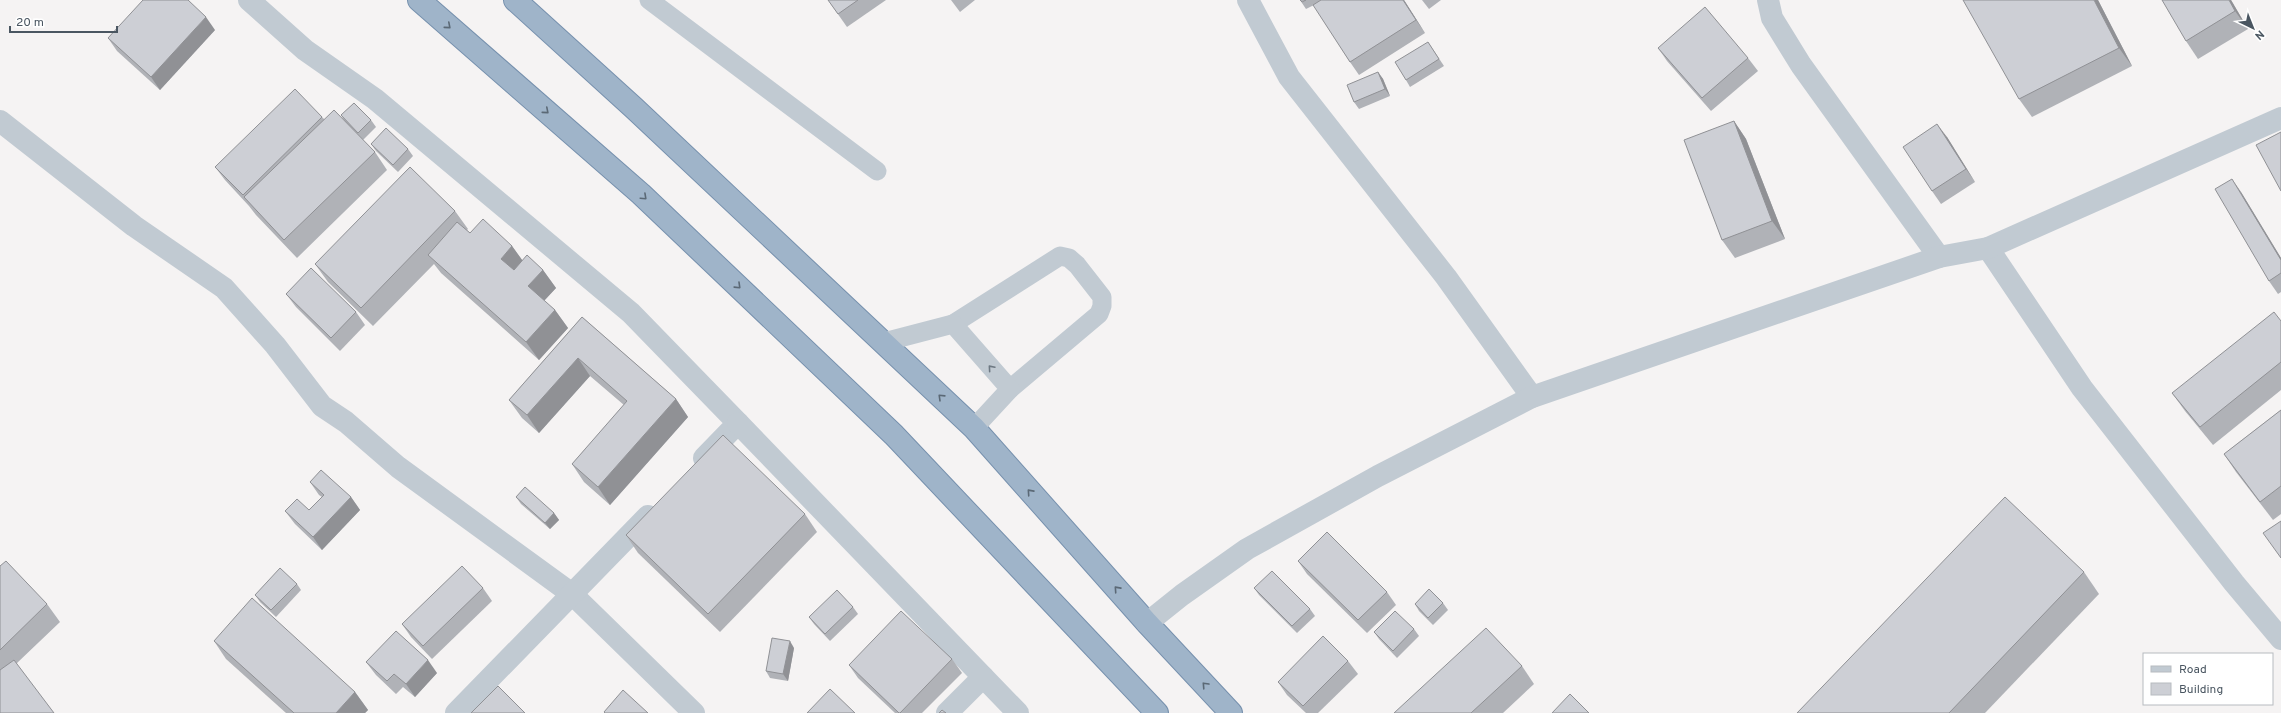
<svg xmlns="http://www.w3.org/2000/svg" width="2281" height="713" font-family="Overpass,sans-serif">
<rect width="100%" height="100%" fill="#f5f3f3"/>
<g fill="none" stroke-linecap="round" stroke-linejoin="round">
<defs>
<g id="trunk">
<path d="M 419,0 L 641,194 L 894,435 L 1157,713"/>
<path d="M 515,0 L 634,108 L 974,428 L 1147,623 L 1231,713"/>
</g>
</defs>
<use href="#trunk" stroke="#7690ad" stroke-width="24"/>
<g stroke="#c1cad2" stroke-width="19">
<path d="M 649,0 L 877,171"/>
<path d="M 953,324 L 1060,256 L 1069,258 L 1077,265 L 1102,297 L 1102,306 L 1099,314 L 1010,389"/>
<path d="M 884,342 L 953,324 L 1010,389 L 974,428"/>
</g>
<g stroke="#c1cad2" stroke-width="22">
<path d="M 249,0 L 305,50 L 375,99 L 631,313 L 738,423 L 704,458"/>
<path d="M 1248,0 L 1289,77 L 1446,277 L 1532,397"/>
<path d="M 1768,0 L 1772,18 L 1801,65 L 1939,257"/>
<path d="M 0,121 L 134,226 L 224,288 L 275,345 L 322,406 L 346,422 L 398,467 L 572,594 L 694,713"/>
<path d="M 1988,248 L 2082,388 L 2234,583 L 2281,639"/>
<path d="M 738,423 L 1018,713"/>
<path d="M 1147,623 L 1182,595 L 1247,549 L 1378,476 L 1532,397 L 1939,257 L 1988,248 L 2281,118"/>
<path d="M 456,713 L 648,516"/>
<path d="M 947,713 L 983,677"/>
</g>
<use href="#trunk" stroke="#9fb4c9" stroke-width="22"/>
</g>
<g fill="#b0b2b7">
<path d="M 828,0 L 886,0 L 847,27 Z"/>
<path d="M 951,0 L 975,0 L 960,12 Z"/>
<path d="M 1300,0 L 1404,0 L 1425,33 L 1359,75 L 1350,62 L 1314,5 L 1306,9 Z"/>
<path d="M 1422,0 L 1441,0 L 1429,9 Z"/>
<path d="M 2098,0 L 2132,66 L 2032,117 L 2019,99 Z"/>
<path d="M 2231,0 L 2248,29 L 2198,59 L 2186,41 Z"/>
<path d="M 215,30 L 160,90 L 117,51 L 108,38 Z"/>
<path d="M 1428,42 L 1444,66 L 1410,87 L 1406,80 Z"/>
<path d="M 1658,48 L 1748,58 L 1758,71 L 1711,111 L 1667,61 Z"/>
<path d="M 1378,72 L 1383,79 L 1390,96 L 1359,109 L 1354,102 Z"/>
<path d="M 341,115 L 371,120 L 376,127 L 363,140 L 345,122 Z"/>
<path d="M 322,117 L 324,119 L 375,152 L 387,170 L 297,258 L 256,215 L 249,206 L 225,180 L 215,167 Z"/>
<path d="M 1734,121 L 1746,139 L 1785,239 L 1735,258 L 1722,240 Z"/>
<path d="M 1947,137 L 1975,182 L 1941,204 L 1932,191 Z"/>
<path d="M 371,144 L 408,149 L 413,156 L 398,172 L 376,151 Z"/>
<path d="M 2241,192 L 2281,258 L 2281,292 L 2278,294 L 2269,281 Z"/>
<path d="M 455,211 L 468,229 L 467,230 L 470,233 L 512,246 L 522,260 L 543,270 L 556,288 L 544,301 L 555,310 L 568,328 L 539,360 L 441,273 L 434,264 L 373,326 L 328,282 L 315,264 Z"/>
<path d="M 286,294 L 356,312 L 365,325 L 340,351 L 296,307 Z"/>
<path d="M 582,317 L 676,399 L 688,417 L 610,505 L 584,482 L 572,464 L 624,405 L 590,376 L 539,433 L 522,418 L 509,400 Z"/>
<path d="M 2281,321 L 2281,390 L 2213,445 L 2185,411 L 2172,393 Z"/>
<path d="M 2281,410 L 2281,514 L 2273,520 L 2236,472 L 2224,454 Z"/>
<path d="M 310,482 L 351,497 L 360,510 L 322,550 L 295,524 L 285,511 L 309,510 L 322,497 L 319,495 Z"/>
<path d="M 516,497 L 554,513 L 559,520 L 550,529 L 521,504 Z"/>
<path d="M 805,514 L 817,532 L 720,632 L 638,553 L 626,535 Z"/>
<path d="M 1298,561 L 1387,592 L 1396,605 L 1367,633 L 1307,574 Z"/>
<path d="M 0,566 L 47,604 L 60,622 L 17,663 L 0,713 Z"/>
<path d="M 2084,572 L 2099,594 L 1985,713 L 1797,713 Z"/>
<path d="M 297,584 L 301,590 L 276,617 L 260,602 L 255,595 Z"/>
<path d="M 483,588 L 492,601 L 432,659 L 411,637 L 402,624 Z"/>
<path d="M 1254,588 L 1310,609 L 1315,616 L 1297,633 L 1259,595 Z"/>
<path d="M 1443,603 L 1448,610 L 1433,625 L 1419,611 L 1415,604 Z"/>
<path d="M 853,607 L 858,614 L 830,641 L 814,624 L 809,617 Z"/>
<path d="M 1414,629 L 1419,636 L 1397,658 L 1379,639 L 1374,632 Z"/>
<path d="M 214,641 L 355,692 L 368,710 L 365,713 L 286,713 L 226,659 Z"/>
<path d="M 794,648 L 788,681 L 770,678 L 766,671 Z"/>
<path d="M 952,659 L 962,673 L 922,713 L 895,713 L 858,678 L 849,665 Z"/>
<path d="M 1348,661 L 1358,674 L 1318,713 L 1306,713 L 1287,695 L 1278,682 Z"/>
<path d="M 366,662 L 437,673 L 415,697 L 403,687 L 396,694 L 376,675 Z"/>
<path d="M 1522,666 L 1534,684 L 1503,713 L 1394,713 Z"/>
</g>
<g fill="#909195">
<path d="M 1403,0 L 1404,0 L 1425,33 L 1416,20 Z"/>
<path d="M 2094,0 L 2098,0 L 2132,66 L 2119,48 Z"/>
<path d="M 2229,0 L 2231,0 L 2248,29 L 2235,11 Z"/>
<path d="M 206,17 L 215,30 L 160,90 L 151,77 Z"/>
<path d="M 1378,72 L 1383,79 L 1390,96 L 1385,89 Z"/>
<path d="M 1734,121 L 1746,139 L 1785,239 L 1772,221 Z"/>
<path d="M 1937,124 L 1947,137 L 1975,182 L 1966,169 Z"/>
<path d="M 2232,179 L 2241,192 L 2281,258 L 2281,260 Z"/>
<path d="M 512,246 L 525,264 L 513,277 L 501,259 Z"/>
<path d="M 543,270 L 556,288 L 541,304 L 528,286 Z"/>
<path d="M 555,310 L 568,328 L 539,360 L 526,342 Z"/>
<path d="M 578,358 L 590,376 L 539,433 L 527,415 Z"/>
<path d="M 676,399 L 688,417 L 610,505 L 598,487 Z"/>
<path d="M 351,497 L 360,510 L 322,550 L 313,537 Z"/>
<path d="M 554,513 L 559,520 L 550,529 L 545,523 Z"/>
<path d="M 790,641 L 794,648 L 788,681 L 783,674 Z"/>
<path d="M 428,660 L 437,673 L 415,697 L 406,684 Z"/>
<path d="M 355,692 L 368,710 L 365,713 L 336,713 Z"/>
</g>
<g fill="#cdcfd5" stroke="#909195">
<path d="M 143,0 L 188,0 L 206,17 L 151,77 L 108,38 Z"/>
<path d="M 828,0 L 858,0 L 838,14 Z"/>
<path d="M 1300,0 L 1306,0 L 1302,2 Z"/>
<path d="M 1321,0 L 1403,0 L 1416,20 L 1350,62 L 1313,5 Z"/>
<path d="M 1963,0 L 2094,0 L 2119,48 L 2019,99 Z"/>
<path d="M 2162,0 L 2229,0 L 2235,11 L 2186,41 Z"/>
<path d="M 1705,7 L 1748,58 L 1702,98 L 1658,48 Z"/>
<path d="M 1428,42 L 1439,59 L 1406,80 L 1395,62 Z"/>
<path d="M 1378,72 L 1385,89 L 1354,102 L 1347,85 Z"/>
<path d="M 295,89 L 322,117 L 243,195 L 215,167 Z"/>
<path d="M 354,103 L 371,120 L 358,133 L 341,115 Z"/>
<path d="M 334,110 L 375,152 L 284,240 L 244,197 Z"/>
<path d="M 1734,121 L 1772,221 L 1722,240 L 1684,140 Z"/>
<path d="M 1937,124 L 1966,169 L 1932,191 L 1903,147 Z"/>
<path d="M 386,128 L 408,149 L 393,165 L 371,144 Z"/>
<path d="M 2281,132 L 2281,191 L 2256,145 Z"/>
<path d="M 410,167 L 455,211 L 361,308 L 315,264 Z"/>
<path d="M 2232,179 L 2281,260 L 2281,273 L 2269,281 L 2215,189 Z"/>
<path d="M 483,219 L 512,246 L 501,259 L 514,270 L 527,255 L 543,270 L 528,286 L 555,310 L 526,342 L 428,255 L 457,222 L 470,233 Z"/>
<path d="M 311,268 L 356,312 L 331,338 L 286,294 Z"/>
<path d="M 2274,312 L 2281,321 L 2281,362 L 2200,427 L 2172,393 Z"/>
<path d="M 582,317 L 676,399 L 598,487 L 572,464 L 627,401 L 578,358 L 527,415 L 509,400 Z"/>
<path d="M 2281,410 L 2281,486 L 2260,502 L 2224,454 Z"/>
<path d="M 723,435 L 805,514 L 708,614 L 626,535 Z"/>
<path d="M 321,470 L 351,497 L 313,537 L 285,511 L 297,499 L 309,510 L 324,495 L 310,482 Z"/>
<path d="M 525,487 L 554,513 L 545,523 L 516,497 Z"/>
<path d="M 2005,497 L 2084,572 L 1949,713 L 1797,713 Z"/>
<path d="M 2281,521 L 2281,558 L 2263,533 Z"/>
<path d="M 1327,532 L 1387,592 L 1358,620 L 1298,561 Z"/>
<path d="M 6,561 L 47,604 L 0,650 L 0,566 Z"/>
<path d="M 462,566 L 483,588 L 423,646 L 402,624 Z"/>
<path d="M 280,568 L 297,584 L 271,610 L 255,595 Z"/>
<path d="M 1272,571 L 1310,609 L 1292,626 L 1254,588 Z"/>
<path d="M 1429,589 L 1443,603 L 1428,618 L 1415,604 Z"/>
<path d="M 837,590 L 853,607 L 825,634 L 809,617 Z"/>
<path d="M 252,598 L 355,692 L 336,713 L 294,713 L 214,641 Z"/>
<path d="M 901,611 L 952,659 L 900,713 L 899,713 L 849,665 Z"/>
<path d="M 1395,611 L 1414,629 L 1393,651 L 1374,632 Z"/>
<path d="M 1486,628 L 1522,666 L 1471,713 L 1394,713 Z"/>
<path d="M 396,631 L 428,660 L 406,684 L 394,674 L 387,681 L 366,662 Z"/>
<path d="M 1323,636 L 1348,661 L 1303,706 L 1278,682 Z"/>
<path d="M 772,638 L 790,641 L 783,674 L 766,671 Z"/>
<path d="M 14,660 L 54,713 L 0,713 L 0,670 Z"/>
<path d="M 498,686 L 525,713 L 471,713 Z"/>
<path d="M 830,689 L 855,713 L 807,713 Z"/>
<path d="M 623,690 L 648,713 L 605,713 L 604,712 Z"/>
<path d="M 1570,694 L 1589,713 L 1552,713 Z"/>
<path d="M 942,710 L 946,713 L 939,713 Z"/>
</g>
<defs><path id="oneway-chevron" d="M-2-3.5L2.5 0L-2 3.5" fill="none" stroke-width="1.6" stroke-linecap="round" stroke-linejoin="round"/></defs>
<g stroke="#5b6976">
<use href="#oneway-chevron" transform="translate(448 26) rotate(41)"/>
<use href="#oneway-chevron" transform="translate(546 111) rotate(41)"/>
<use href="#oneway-chevron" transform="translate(644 197) rotate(43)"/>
<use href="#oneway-chevron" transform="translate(738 286) rotate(44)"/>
<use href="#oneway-chevron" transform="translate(941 397) rotate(-136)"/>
<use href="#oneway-chevron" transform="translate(1030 492) rotate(-132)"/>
<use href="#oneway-chevron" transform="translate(1117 589) rotate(-132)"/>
<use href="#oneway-chevron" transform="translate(1205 685) rotate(-133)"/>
</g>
<use stroke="#6e7983" href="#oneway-chevron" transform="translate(991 368) rotate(-131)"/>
<rect x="2143" y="653" width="130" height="52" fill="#ffffff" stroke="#b7bbc0"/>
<rect x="2151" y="666" width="20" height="6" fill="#c1cad2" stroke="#b7bbc0"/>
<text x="2179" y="673" font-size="12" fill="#4a5661">Road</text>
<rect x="2151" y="683" width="20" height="12" fill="#cdcfd5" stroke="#b7bbc0"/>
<text x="2179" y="693" font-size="12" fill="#4a5661">Building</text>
<g transform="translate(2253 28) rotate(137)" stroke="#ffffff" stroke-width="3" paint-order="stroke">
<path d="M0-3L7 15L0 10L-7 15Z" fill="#4a5661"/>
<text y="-6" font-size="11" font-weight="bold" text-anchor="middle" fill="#4a5661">N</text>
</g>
<path d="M10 26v6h107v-6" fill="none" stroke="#4a5661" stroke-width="2"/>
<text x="16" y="26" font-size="12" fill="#4a5661" stroke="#ffffff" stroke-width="3" paint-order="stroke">20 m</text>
</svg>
